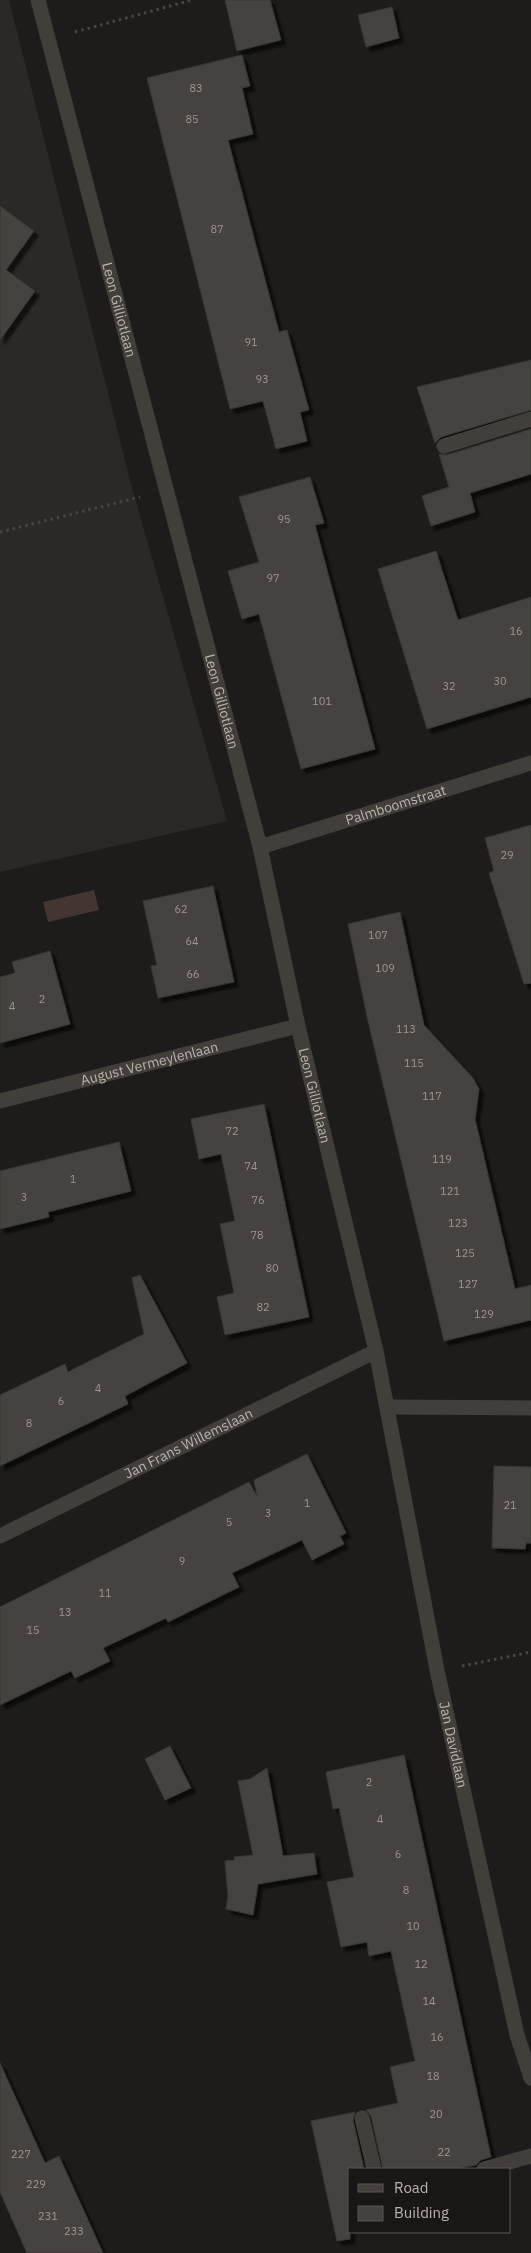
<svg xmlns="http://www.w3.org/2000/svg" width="531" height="2253" font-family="'IBM Plex Sans',sans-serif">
<defs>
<filter id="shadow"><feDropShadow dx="4.5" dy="4.5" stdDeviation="1" flood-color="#0009"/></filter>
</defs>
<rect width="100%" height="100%" fill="#1d1c1a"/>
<path fill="#2a2926" d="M 0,0 L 9,0 L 132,488 L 227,821 L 0,872 Z"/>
<path fill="#433532" d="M 94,890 L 99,910 L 48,922 L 43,902 Z"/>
<g fill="#44423f" stroke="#393734" filter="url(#shadow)">
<path d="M 225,0 L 270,0 L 281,40 L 237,51 Z"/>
<path d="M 392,7 L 399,38 L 366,47 L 358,15 Z"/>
<path d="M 242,55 L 250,86 L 242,88 L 253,134 L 228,140 L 279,332 L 287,330 L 309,410 L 300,412 L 307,441 L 276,449 L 263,401 L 230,409 L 147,78 Z"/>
<path d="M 0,206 L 34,231 L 6,270 L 35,291 L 0,340 Z"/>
<path d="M 531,360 L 531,410 L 441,437 L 435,443 L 417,387 Z"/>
<path d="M 531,429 L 531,474 L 470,493 L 475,512 L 431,526 L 422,496 L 449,487 L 439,454 L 447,455 Z"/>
<path d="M 310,477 L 324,523 L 315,525 L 375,749 L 301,769 L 259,614 L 242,619 L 228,571 L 259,562 L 239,497 Z"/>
<path d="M 436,551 L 458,620 L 531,597 L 531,697 L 427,729 L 378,569 Z"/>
<path d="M 531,825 L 531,983 L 524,984 L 489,873 L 494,871 L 485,838 Z"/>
<path d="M 213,886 L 234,982 L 158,998 L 151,966 L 157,965 L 143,901 Z"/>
<path d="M 400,912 L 424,1025 L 473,1078 L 479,1089 L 475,1119 L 515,1289 L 531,1285 L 531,1320 L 444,1341 L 368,1021 L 348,924 Z"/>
<path d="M 50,951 L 70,1024 L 0,1043 L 0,977 L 15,973 L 12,962 Z"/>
<path d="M 264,1104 L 309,1317 L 225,1335 L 217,1297 L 234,1293 L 220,1224 L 235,1221 L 221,1154 L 199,1159 L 191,1119 Z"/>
<path d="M 119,1142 L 131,1191 L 48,1212 L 49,1217 L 0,1229 L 0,1171 Z"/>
<path d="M 140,1275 L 187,1363 L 125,1396 L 128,1404 L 0,1466 L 0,1395 L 65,1364 L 68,1372 L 144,1334 L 132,1278 Z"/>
<path d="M 307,1454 L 346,1533 L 340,1536 L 344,1544 L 312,1560 L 302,1540 L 232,1573 L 239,1587 L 168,1622 L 166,1618 L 103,1648 L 110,1661 L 75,1678 L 71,1671 L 0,1705 L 0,1607 L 249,1482 L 257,1496 L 254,1480 Z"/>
<path d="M 494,1466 L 531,1467 L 531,1543 L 526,1543 L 525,1549 L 492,1548 Z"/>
<path d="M 170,1746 L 191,1788 L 165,1800 L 145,1759 Z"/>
<path d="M 404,1755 L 491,2157 L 481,2160 L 476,2165 L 455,2169 L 383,2169 L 371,2116 L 366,2110 L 398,2103 L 390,2067 L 415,2061 L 391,1951 L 369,1956 L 367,1942 L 341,1947 L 327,1882 L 354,1877 L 339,1808 L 333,1809 L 326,1772 Z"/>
<path d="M 267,1768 L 283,1856 L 314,1853 L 317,1874 L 258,1884 L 253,1915 L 226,1909 L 228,1896 L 225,1861 L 235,1860 L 234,1857 L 253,1855 L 238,1781 L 250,1779 Z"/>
<path d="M 0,2063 L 45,2163 L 59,2156 L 103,2253 L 27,2253 L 0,2192 Z"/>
<path d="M 355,2112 L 353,2120 L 364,2169 L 350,2169 L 350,2239 L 337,2241 L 311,2121 Z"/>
</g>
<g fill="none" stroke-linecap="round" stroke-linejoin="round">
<g stroke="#494541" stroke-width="3" stroke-dasharray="2.5 4" stroke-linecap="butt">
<path d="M 75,32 L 192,0"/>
<path d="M 0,532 L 140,497"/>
<path d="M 462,1666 L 531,1652"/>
</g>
<g stroke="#423f3b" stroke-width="15">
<path id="s1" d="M 38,0 L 260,847 L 298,1026 L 376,1351 L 437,1670 L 517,2035 L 531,2078"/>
<path d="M 444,446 L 531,419"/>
<path id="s2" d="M 260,847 L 531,763"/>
<path id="s3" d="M 0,1101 L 298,1026"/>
<path d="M 388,1407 L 531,1408"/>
<path id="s4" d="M 0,1536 L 376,1351"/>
<path d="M 362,2118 L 374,2169"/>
<path d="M 484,2169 L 531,2156"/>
</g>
</g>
<g text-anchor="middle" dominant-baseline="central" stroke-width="4" stroke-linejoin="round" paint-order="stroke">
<g font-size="11" fill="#9e9792">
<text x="196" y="88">83</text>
<text x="192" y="119">85</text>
<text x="217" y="229">87</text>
<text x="251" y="342">91</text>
<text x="262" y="379">93</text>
<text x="284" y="519">95</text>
<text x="273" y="578">97</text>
<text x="516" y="631">16</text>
<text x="500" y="681">30</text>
<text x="449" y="686">32</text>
<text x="322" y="701">101</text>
<text x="507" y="855">29</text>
<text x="181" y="909">62</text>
<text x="378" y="935">107</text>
<text x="192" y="941">64</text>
<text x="385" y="968">109</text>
<text x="193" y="974">66</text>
<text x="42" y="999">2</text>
<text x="12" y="1006">4</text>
<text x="406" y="1029">113</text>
<text x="414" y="1063">115</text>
<text x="432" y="1096">117</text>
<text x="232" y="1131">72</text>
<text x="442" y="1159">119</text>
<text x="251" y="1166">74</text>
<text x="73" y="1179">1</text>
<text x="450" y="1191">121</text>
<text x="24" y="1197">3</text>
<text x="258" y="1200">76</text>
<text x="458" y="1223">123</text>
<text x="257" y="1235">78</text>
<text x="465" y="1253">125</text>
<text x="272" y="1268">80</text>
<text x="468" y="1284">127</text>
<text x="263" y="1307">82</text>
<text x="484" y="1314">129</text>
<text x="98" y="1388">4</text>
<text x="61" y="1401">6</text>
<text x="29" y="1423">8</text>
<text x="307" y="1503">1</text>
<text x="510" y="1505">21</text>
<text x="268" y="1513">3</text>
<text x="229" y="1522">5</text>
<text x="182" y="1561">9</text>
<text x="105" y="1593">11</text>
<text x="65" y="1612">13</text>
<text x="33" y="1630">15</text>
<text x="369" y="1782">2</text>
<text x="380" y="1819">4</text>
<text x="398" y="1854">6</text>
<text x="406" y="1890">8</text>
<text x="413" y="1926">10</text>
<text x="421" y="1964">12</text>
<text x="429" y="2001">14</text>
<text x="437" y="2037">16</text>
<text x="433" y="2076">18</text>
<text x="436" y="2114">20</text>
<text x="444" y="2152">22</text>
<text x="21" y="2154">227</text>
<text x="36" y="2184">229</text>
<text x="48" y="2216">231</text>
<text x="74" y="2231">233</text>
</g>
<g font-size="14" fill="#bcb3ad" stroke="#181715">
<text stroke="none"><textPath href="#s1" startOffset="320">Leon Gilliotlaan</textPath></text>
<text stroke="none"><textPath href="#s1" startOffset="725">Leon Gilliotlaan</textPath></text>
<text stroke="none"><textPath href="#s2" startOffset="142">Palmboomstraat</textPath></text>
<text stroke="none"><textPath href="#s3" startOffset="154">August Vermeylenlaan</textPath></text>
<text stroke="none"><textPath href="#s1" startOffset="1130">Leon Gilliotlaan</textPath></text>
<text stroke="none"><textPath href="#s4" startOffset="210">Jan Frans Willemslaan</textPath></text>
<text stroke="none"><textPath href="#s1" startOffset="1794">Jan Davidlaan</textPath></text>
</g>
</g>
<rect x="348" y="2168" width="162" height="65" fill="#181715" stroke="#5a5552"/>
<rect x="358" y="2184" width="25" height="8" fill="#423f3b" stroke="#5a5552"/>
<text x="394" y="2193" font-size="15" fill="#bcb3ad">Road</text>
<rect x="358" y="2206" width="25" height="15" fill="#44423f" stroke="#5a5552"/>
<text x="394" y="2218" font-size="15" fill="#bcb3ad">Building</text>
</svg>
